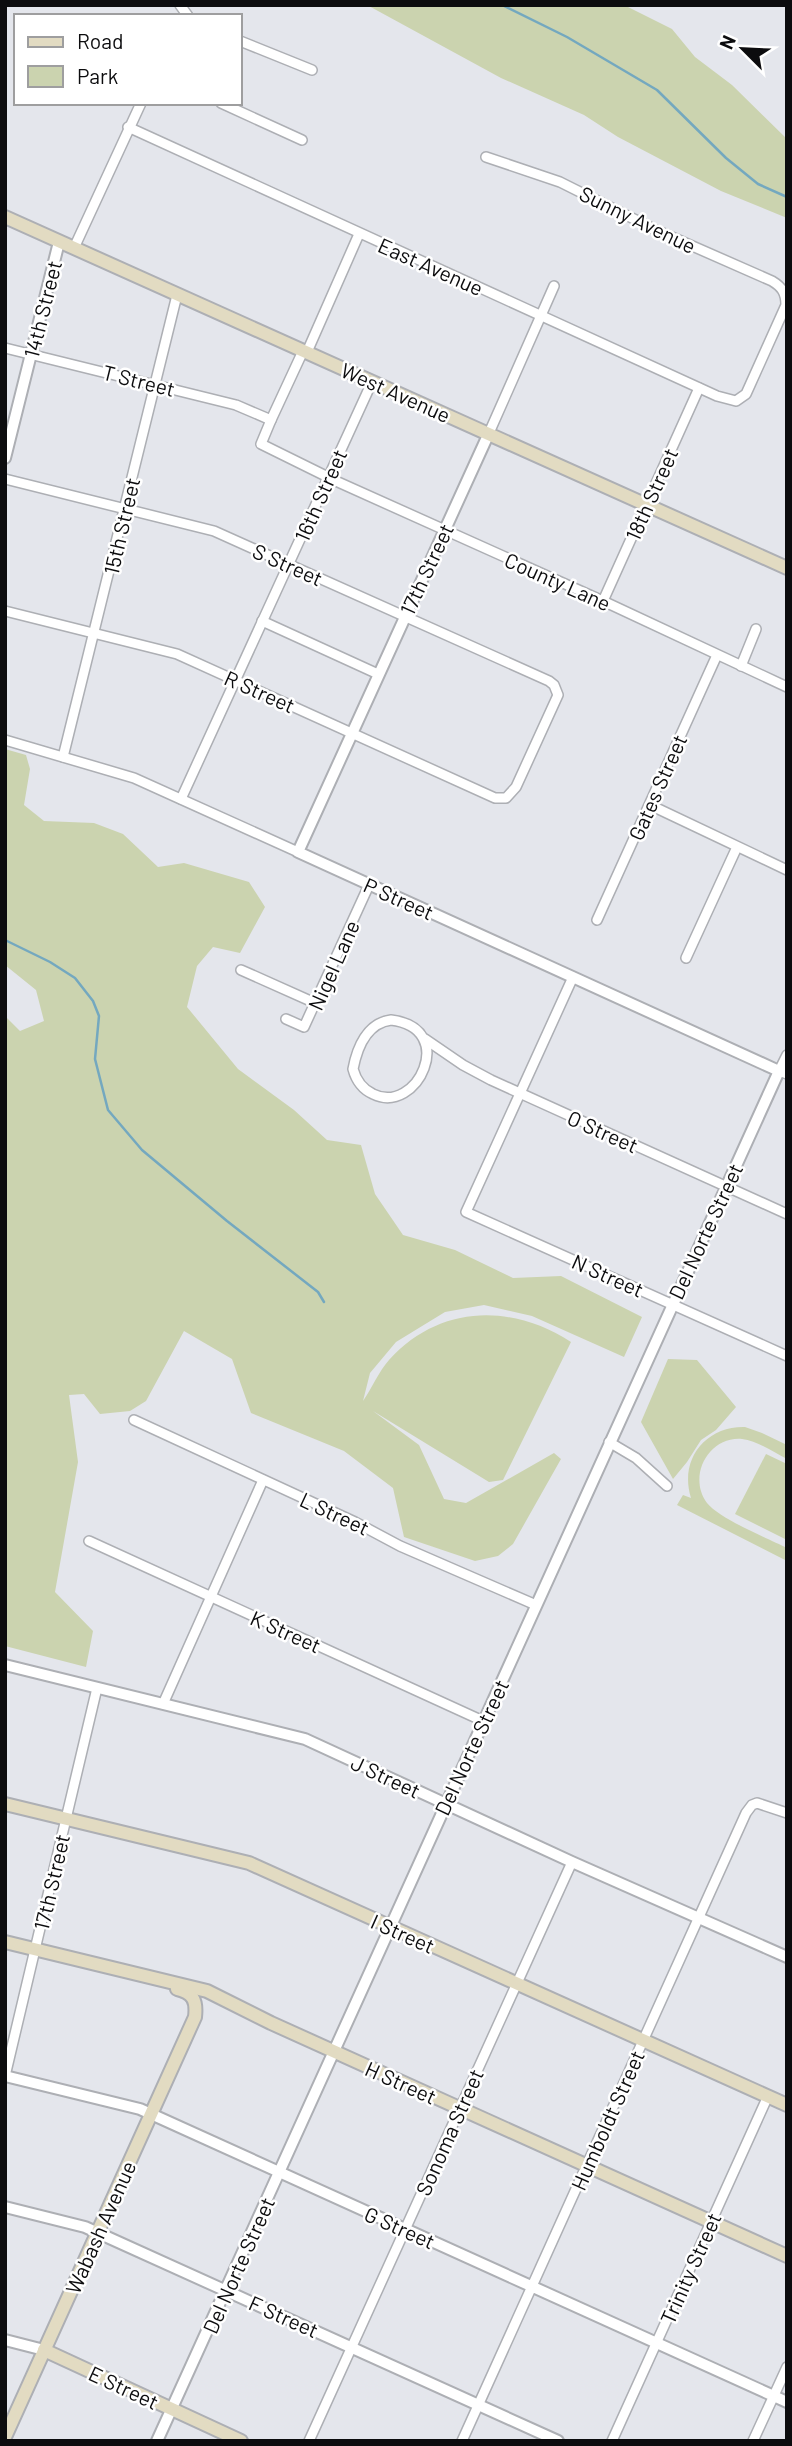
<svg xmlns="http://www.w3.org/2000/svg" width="792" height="2446" font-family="Barlow,sans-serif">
<rect width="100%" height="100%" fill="#e4e6ec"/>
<g fill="#cbd3af">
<path d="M 367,5 L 624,5 L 672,29 L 695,57 L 732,85 L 787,139 L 787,218 L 721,191 L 618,137 L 584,115 L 501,78 Z"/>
<path d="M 5,749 L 26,755 L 30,769 L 24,805 L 44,821 L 94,823 L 123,834 L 158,867 L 184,863 L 249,882 L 265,907 L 240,953 L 213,947 L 197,966 L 187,1007 L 238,1069 L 294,1110 L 327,1140 L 361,1145 L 375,1194 L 403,1235 L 455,1250 L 513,1278 L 561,1276 L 642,1317 L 624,1357 L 532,1316 L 484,1305 L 445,1312 L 396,1342 L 370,1373 L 363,1401 C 372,1388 379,1371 389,1360 C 439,1305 511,1303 571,1342 L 503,1480 L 489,1482 L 373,1411 L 419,1445 L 444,1499 L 466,1503 L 554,1453 L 561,1459 L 513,1544 L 498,1556 L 475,1561 L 404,1537 L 393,1488 L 344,1451 L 251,1413 L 232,1359 L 184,1331 L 146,1401 L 130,1411 L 100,1414 L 84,1394 L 69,1395 L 78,1462 L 55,1592 L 93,1631 L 86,1667 L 5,1646 L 5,1016 L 20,1031 L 44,1021 L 36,990 L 5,965 Z"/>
<path d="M 668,1359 L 697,1360 L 736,1407 L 716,1430 L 701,1440 L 687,1462 L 673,1479 L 641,1422 Z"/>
<path d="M 745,1427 L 762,1433 L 787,1445 L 787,1459 C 773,1452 758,1441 742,1439 C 709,1436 687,1476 707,1503 C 720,1519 767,1538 787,1548 L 787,1561 L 677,1505 L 683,1495 L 691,1498 C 679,1460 705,1426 745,1427 Z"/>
<path d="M 766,1454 L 787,1464 L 787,1540 L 735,1514 Z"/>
</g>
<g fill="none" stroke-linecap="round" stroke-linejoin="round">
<g stroke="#74a8bf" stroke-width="2.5">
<path d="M 502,5 L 567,37 L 657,90 L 726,158 L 758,184 L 787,197"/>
<path d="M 5,940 L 50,962 L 75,978 L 93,1001 L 99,1016 L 95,1059 L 108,1110 L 142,1150 L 227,1221 L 318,1292 L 324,1302"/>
</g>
<defs>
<g id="minor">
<path d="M 180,5 L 188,16"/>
<path d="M 240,41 L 312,70"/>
<path d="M 221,103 L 302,140"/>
<path d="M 128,127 L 717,396 L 736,401 L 746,394 L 786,305 C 786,293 782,287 772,281 L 656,230 L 560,182 L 486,157"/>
<path d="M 74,248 L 141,103"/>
<path d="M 5,348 L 236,405 L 271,420 L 261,444 L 338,482 L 603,601 L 787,687"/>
<path d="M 307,352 L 359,234"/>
<path d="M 271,420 L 303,351"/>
<path d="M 489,433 L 554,286"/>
<path d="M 5,479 L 214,531 L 549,681 L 554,685 L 558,695 L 516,787 L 506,798 L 495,798 L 177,654 L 5,611"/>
<path d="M 603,601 L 699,388"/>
<path d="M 262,621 L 378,674"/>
<path d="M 741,666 L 756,629"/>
<path d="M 5,740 L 134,778 L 298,852"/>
<path d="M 63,757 L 177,295"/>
<path d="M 181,799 L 372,382"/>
<path d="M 650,805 L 787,870"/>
<path d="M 597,920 L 717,655"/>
<path d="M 686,958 L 737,847"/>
<path d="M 241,970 L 315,1003"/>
<path d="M 573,977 L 466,1212 L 787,1356"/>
<path d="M 286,1019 L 304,1027 L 369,885"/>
<path d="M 391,1020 C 459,1028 417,1116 373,1094 C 362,1089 356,1080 353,1069 C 357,1048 367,1023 391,1020 Z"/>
<path d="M 425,1039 L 463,1065 L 491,1080 L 787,1214"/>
<path d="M 787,1055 L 779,1071 L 787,1074"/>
<path d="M 134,1420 L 355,1522 L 400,1546 L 536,1605"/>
<path d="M 609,1442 L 636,1458 L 667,1486"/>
<path d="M 89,1541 L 483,1721"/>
<path d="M 163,1704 L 263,1480"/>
<path d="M 5,2076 L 97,1688"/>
<path d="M 309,2441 L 572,1862"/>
<path d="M 462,2441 L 746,1813 L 752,1805 L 757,1803 L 787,1813"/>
<path d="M 612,2441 L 768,2096"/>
<path d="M 753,2441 L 787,2367"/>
</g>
<g id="tertiary">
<path d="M 5,458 L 59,242"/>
<path d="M 5,1665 L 305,1739 L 572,1862 L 787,1957"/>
<path d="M 5,2076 L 140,2109 L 787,2402"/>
<path d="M 5,2207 L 85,2227 L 558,2441"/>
<path d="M 5,2340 L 44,2350"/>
<path d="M 157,2441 L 779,1071 L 298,852 L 489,433"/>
</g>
<g id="secondary">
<path d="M 5,217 L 787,568"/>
<path d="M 5,1804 L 249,1863 L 787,2105"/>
<path d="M 5,1942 L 207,1991 L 271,2023 L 787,2256"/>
<path d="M 44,2350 L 241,2441"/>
<path d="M 5,2437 L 195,2017 C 197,2000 193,1993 177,1989"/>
</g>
</defs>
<use href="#minor" stroke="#adafb4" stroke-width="12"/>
<use href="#tertiary" stroke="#adafb4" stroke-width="14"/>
<use href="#secondary" stroke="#adafb4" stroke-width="16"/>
<use href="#minor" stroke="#fff" stroke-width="9"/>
<use href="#tertiary" stroke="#fff" stroke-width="10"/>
<use href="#secondary" stroke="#e2dbc2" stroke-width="12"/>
</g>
<g text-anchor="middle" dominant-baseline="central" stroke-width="5" stroke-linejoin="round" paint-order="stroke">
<g font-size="21" fill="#0c0c0e" stroke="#fff">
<text transform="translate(638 219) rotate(26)">Sunny Avenue</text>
<text transform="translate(431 266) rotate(24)">East Avenue</text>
<text transform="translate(42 309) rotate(-76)">14th Street</text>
<text transform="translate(139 380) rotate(14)">T Street</text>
<text transform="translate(396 392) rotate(24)">West Avenue</text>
<text transform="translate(651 494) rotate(-66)">18th Street</text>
<text transform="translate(320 495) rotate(-66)">16th Street</text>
<text transform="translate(121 526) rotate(-77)">15th Street</text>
<text transform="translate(288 564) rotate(24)">S Street</text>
<text transform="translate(426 569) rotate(-65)">17th Street</text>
<text transform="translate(558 581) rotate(24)">County Lane</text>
<text transform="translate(260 691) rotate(24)">R Street</text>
<text transform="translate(657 787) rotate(-66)">Gates Street</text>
<text transform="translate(399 898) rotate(24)">P Street</text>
<text transform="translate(333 965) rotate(-66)">Nigel Lane</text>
<text transform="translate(603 1131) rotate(24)">O Street</text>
<text transform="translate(705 1231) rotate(-65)">Del Norte Street</text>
<text transform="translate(608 1275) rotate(24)">N Street</text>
<text transform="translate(335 1513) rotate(25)">L Street</text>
<text transform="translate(286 1631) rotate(24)">K Street</text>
<text transform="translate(471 1747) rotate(-65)">Del Norte Street</text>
<text transform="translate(386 1776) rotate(25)">J Street</text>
<text transform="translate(51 1882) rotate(-77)">17th Street</text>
<text transform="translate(403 1933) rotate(24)">I Street</text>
<text transform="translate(401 2082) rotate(24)">H Street</text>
<text transform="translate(607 2120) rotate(-66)">Humboldt Street</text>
<text transform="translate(449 2132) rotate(-66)">Sonoma Street</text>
<text transform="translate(100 2227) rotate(-66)">Wabash Avenue</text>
<text transform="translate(400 2227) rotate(24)">G Street</text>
<text transform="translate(238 2265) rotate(-66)">Del Norte Street</text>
<text transform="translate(690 2268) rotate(-66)">Trinity Street</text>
<text transform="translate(284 2316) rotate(24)">F Street</text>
<text transform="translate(124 2387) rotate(25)">E Street</text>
</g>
</g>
<rect width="792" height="2446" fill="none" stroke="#0c0c0e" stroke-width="14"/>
<rect x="14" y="14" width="228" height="91" fill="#ffffff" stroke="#9e9e9f" stroke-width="2"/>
<rect x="28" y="37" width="35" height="10" fill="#e2dbc2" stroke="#9e9e9f" stroke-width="2"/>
<text x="77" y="49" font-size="21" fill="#0c0c0e">Road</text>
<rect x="28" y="66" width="35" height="21" fill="#cbd3af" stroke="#9e9e9f" stroke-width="2"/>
<text x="77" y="84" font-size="21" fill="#0c0c0e">Park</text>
<g transform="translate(743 49) rotate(294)" stroke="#ffffff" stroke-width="5" paint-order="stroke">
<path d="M0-5L12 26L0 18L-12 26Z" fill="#0c0c0e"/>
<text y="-10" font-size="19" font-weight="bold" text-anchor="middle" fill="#0c0c0e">N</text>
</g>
</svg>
